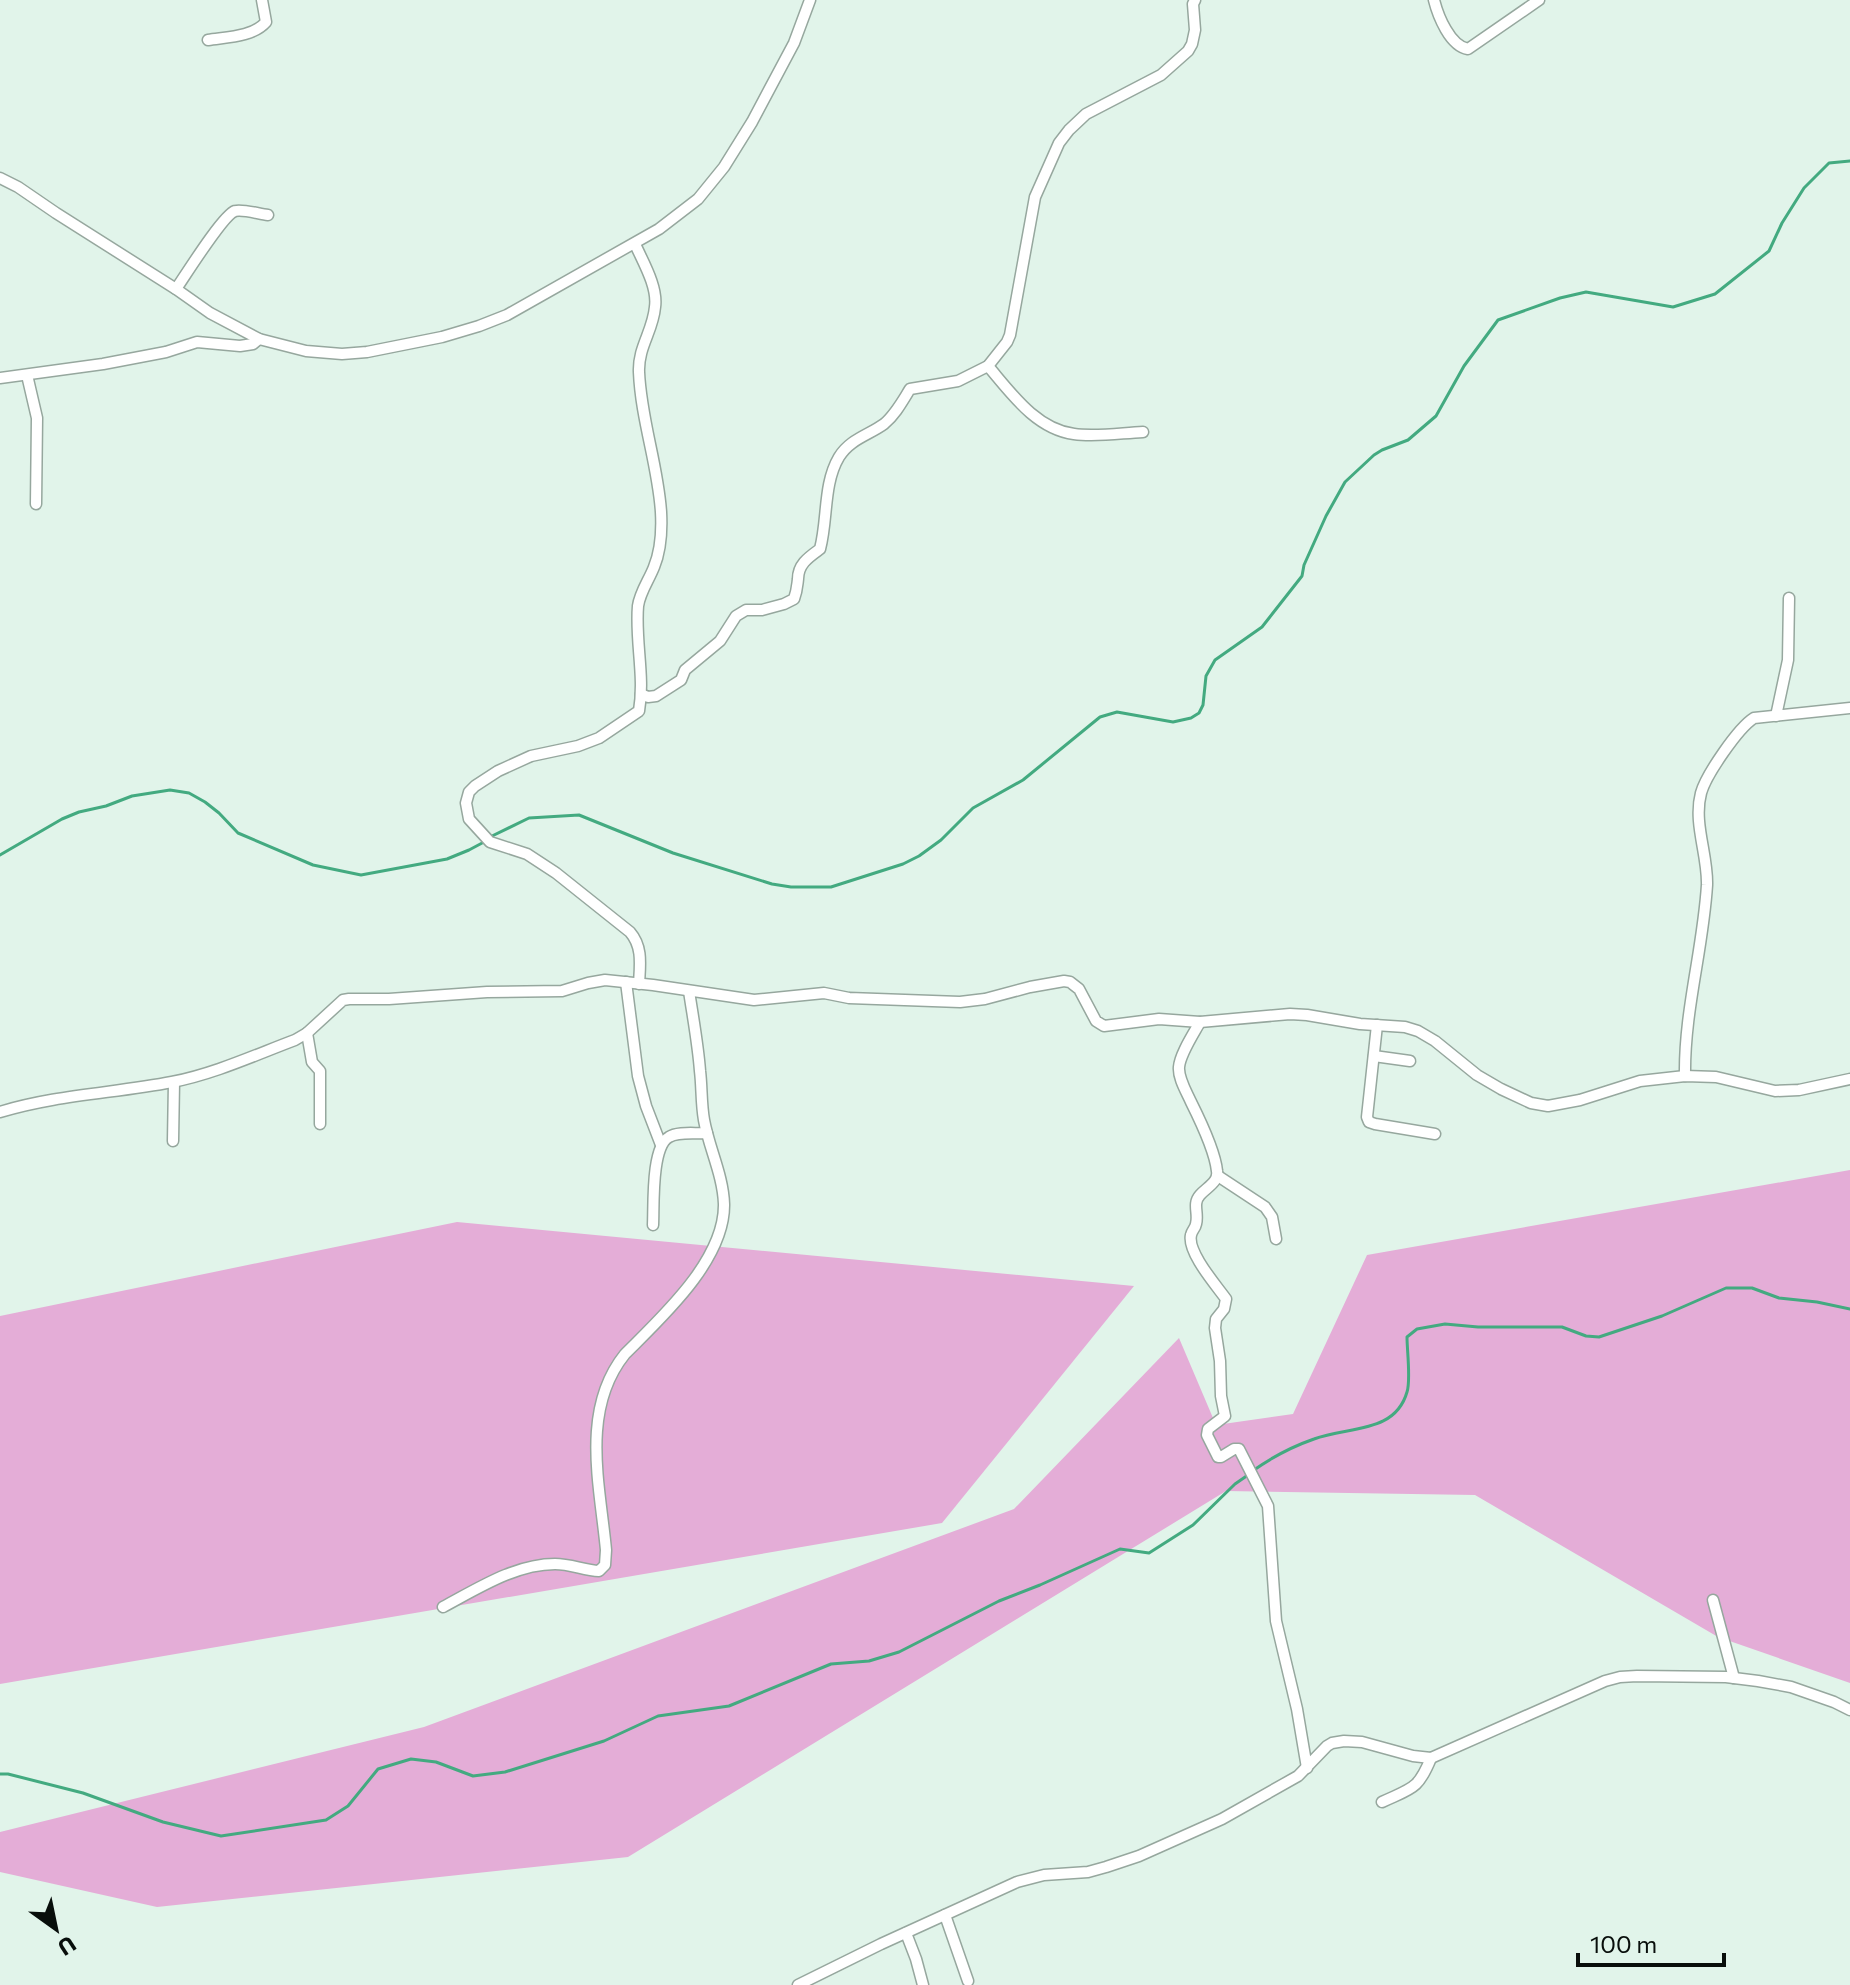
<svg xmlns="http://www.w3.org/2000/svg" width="1850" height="1985" font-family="Commissioner,sans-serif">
<rect width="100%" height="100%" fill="#e1f4ea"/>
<g fill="#e4add7">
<path d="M 1850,1170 L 1850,1683 L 1718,1637 L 1475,1495 L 1226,1491 L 628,1857 L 157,1907 L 0,1872 L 0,1832 L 424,1727 L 1014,1509 L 1179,1338 L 1216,1425 L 1293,1414 L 1367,1255 Z"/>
<path d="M 457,1222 L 1134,1286 L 942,1523 L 0,1684 L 0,1316 Z"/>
</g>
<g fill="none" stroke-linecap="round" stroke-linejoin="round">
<g stroke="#43aa80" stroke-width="3">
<path d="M 490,837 L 529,818 L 579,815 L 673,853 L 772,884 L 791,887 L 831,887 L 903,864 L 919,856 L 941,840 L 973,808 L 1023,780 L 1100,717 L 1117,712 L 1173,722 L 1191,718 L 1199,713 L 1203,705 L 1206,676 L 1215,660 L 1262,627 L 1302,576 L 1304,565 L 1326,516 L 1345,482 L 1374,455 L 1382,450 L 1408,440 L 1436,416 L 1464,366 L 1498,320 L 1560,298 L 1586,292 L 1673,307 L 1715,294 L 1769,251 L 1782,223 L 1804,188 L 1829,163 L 1850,161"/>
<path d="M 0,855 L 62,819 L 79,812 L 106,806 L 132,796 L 170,790 L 189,793 L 205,802 L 219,813 L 238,833 L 313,865 L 361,875 L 447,859 L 469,850 L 484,842"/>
<path d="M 1254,1470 C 1271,1458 1294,1446 1314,1439 C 1348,1426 1395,1434 1407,1392 C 1411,1380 1407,1351 1407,1337 L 1417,1329 L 1445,1324 L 1478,1327 L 1562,1327 L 1586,1336 L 1599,1337 L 1662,1316 L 1726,1288 L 1752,1288 L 1779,1298 L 1817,1302 L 1850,1309"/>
<path d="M 0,1774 L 8,1774 L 83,1793 L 163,1822 L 221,1836 L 326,1820 L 348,1806 L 378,1769 L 411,1759 L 436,1762 L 473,1776 L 505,1772 L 604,1741 L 658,1716 L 729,1706 L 831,1664 L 869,1661 L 899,1652 L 999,1601 L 1040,1585 L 1120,1549 L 1149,1553 L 1193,1525 L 1235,1484 L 1248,1475"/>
</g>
<defs>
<g id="street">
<path d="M 1434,0 C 1438,16 1450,46 1468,49 L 1539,0"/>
<path d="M 208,40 C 227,37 253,37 266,22 L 262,0"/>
<path d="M 0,178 L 18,187 L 56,213 L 176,289 L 210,313 L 259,339 L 306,351 L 342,354 L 367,352 L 442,337 L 479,326 L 507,315 L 659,229 L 698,199 L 724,167 L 752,122 L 794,43 L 810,0"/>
<path d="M 635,244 C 643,262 658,287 655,307 C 653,331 638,347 639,372 C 641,420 658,465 661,512 C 662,530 661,550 654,567 C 649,580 640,592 638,606 C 635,641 645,676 639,711 L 599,738 L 578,746 L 531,756 L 498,771 L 475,786 L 469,792 L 466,803 L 469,819 L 490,842 L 527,854 L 556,873 L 630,932 C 643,947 640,965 639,984"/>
<path d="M 176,289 C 185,276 223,215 235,211 C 243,209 259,214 268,215"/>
<path d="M 988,366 C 1011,393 1036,429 1074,434 C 1096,437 1121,433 1143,432"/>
<path d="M 27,375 L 37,418 L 36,504"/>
<path d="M 0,378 L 103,364 L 166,352 L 197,342 L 240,346 L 253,344 L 259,339"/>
<path d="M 641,694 L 648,697 L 656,696 L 681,680 L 685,670 L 720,641 L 736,616 L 746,610 L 762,610 L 784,604 L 794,599 C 797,591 797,587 798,579 C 798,564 809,557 820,549 C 828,519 823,484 839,457 C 850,439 869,435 884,424 C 895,415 902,402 910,389 L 958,381 L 988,366 L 1007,342 L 1010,335 L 1035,197 L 1059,143 L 1069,130 L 1086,114 L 1161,75 L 1188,51 L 1192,44 L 1195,30 L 1193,4 L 1195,0"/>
<path d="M 1776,716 L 1788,660 L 1789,598"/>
<path d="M 626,982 L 638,1076 L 646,1106 L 661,1145"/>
<path d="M 1200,1022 C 1194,1033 1180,1054 1179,1067 C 1178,1078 1186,1091 1191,1102 C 1200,1120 1215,1151 1217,1171 C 1219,1182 1207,1187 1200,1195 C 1192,1204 1199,1213 1196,1224 C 1195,1229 1192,1230 1191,1235 C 1187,1252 1216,1285 1226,1299 L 1224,1309 L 1216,1319 L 1215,1328 L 1220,1361 L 1221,1396 L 1225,1416 L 1208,1429 L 1207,1435 L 1218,1457 L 1221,1457 L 1234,1449 L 1239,1449 L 1268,1506 L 1276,1621 L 1297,1709 L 1307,1768"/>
<path d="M 1377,1025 L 1367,1117 L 1369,1122 L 1375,1124 L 1435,1134"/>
<path d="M 307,1033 L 312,1062 L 320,1071 L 320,1124"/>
<path d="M 1374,1056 L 1410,1061"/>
<path d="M 1685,1076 C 1684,1011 1703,950 1707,885 C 1708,855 1693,823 1701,793 C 1706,775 1738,728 1754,718 L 1850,708"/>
<path d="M 0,1112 C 55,1095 115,1093 172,1082 C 214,1074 255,1055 295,1040 L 307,1033 L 343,1000 L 349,999 L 389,999 L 487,992 L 562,991 L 588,983 L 605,980 L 653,985 L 754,1000 L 824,993 L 849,998 L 960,1002 L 985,999 L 1030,987 L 1064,981 L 1070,982 L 1079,989 L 1096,1021 L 1104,1026 L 1159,1019 L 1200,1022 L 1290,1014 L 1307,1015 L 1360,1024 L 1405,1027 L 1418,1031 L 1435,1041 L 1477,1075 L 1501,1089 L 1531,1103 L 1548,1106 L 1580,1100 L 1640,1081 L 1685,1076 L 1716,1077 L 1775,1091 L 1799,1090 L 1850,1079"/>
<path d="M 173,1141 L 174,1082"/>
<path d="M 1218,1176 L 1265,1207 L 1272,1217 L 1276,1239"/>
<path d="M 653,1225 C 654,1206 651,1147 669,1137 C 678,1131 696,1134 707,1133"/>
<path d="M 1713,1600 L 1734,1678"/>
<path d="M 443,1607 C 477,1589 515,1564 555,1564 C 570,1564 584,1570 599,1571 L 605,1565 L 606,1550 C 600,1485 580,1410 625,1354 C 662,1317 725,1260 724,1204 C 723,1175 709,1148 704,1120 C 701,1103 702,1087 700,1071 C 698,1044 693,1018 689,991"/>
<path d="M 1382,1802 C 1412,1788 1418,1790 1431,1758"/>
<path d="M 945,1915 L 968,1981"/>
<path d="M 906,1933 L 916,1959 L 923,1985"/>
<path d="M 798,1985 L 881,1944 L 1017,1882 L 1044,1875 L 1088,1872 L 1106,1867 L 1139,1856 L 1222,1819 L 1298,1776 L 1327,1746 L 1332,1743 L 1344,1741 L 1362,1742 L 1413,1756 L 1431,1758 L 1605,1681 L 1620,1677 L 1637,1676 L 1726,1677 L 1758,1681 L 1791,1687 L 1834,1702 L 1850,1710"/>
</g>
</defs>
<use href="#street" stroke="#96a79e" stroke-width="13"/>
<use href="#street" stroke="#fff" stroke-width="10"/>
</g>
<g transform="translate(56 1929) rotate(147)" stroke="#e1f4ea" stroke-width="6" paint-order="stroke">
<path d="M0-6L14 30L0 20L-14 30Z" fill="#080e0b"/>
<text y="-12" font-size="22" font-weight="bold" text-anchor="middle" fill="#080e0b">U</text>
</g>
<path d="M1578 1953v12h146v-12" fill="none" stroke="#080e0b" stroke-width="4"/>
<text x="1590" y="1953" font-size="24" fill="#080e0b" stroke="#e1f4ea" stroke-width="6" paint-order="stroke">100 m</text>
</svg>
